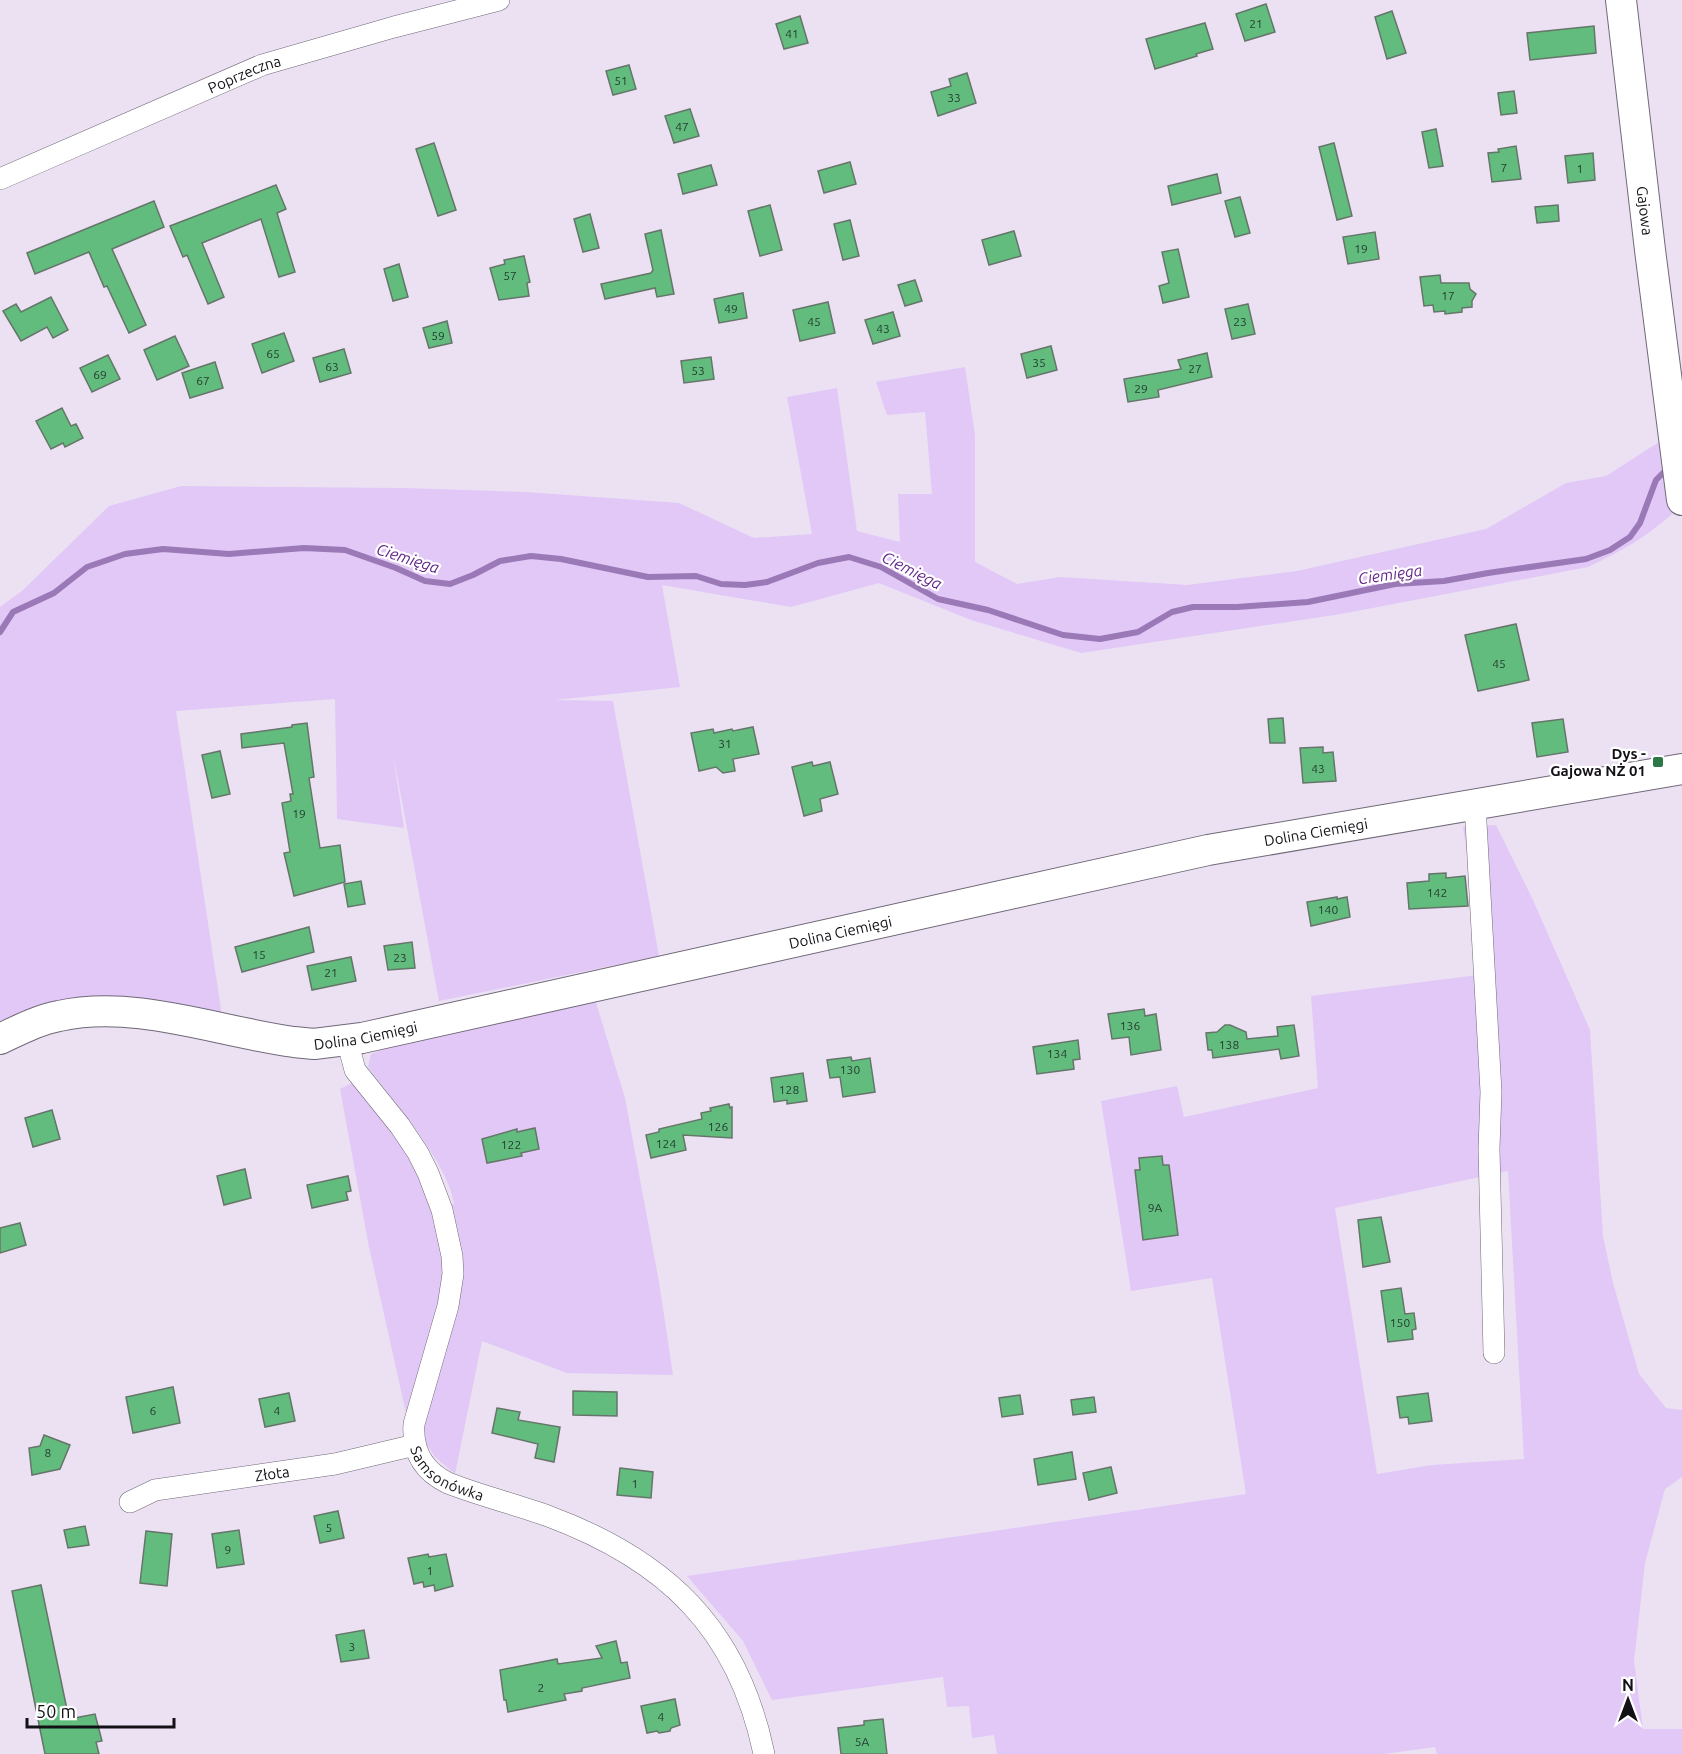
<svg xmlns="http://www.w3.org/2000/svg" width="1682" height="1754" font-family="Ubuntu,sans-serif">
<rect width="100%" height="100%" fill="#ebe1f3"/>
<g fill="#e1c8f7" fill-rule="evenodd">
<path d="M 965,367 L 975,435 L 975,562 L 1017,584 L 1060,577 L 1187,585 L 1297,571 L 1486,529 L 1566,483 L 1606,476 L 1659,442 L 1669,483 L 1672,514 C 1644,539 1621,551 1588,567 L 1341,614 L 1081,653 L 971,620 L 879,583 L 791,607 L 662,585 L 680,687 L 555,700 L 613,701 L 659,956 L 439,1001 L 393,753 L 404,828 L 337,819 L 335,699 L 176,711 L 222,1016 L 0,1030 L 0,607 L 22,591 L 109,506 L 181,486 L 406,488 L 526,492 L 679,503 L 754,538 L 812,534 L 787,397 L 837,388 L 857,531 L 900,542 L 898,494 L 932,494 L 925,412 L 887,415 L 876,382 Z"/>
<path d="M 1496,825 L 1533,900 L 1590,1030 L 1603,1236 L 1613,1283 L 1639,1374 L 1666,1408 L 1682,1410 L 1682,1477 L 1665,1489 L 1645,1563 L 1634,1661 L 1643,1729 L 1682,1729 L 1682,1754 L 1437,1754 L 1435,1747 L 1384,1754 L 997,1754 L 994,1735 L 972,1738 L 969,1706 L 947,1707 L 943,1677 L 772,1700 L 743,1641 L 687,1576 L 1246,1494 L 1212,1278 L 1131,1291 L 1101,1101 L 1177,1086 L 1184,1117 L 1318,1088 L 1311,996 L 1486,974 L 1463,827 ZM 1508,1171 L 1524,1459 L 1432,1465 L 1377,1474 L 1335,1208 Z"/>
<path d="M 594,996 L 625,1098 L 659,1282 L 673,1375 L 567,1373 L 482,1341 L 455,1474 L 435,1457 L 406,1413 L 369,1247 L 340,1089 L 352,1083 L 380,1115 L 415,1166 L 433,1209 L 454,1204 C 449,1164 393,1101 368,1067 L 371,1054 L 387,1048 Z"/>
</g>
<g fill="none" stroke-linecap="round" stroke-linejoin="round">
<path stroke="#9b78b6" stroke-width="6" d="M 0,632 L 13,612 L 54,593 L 87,567 L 125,554 L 163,549 L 229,554 L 304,548 L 345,550 L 396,568 L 425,581 L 450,584 L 473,575 L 500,561 L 531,556 L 561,559 L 648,577 L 696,576 L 721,584 L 745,585 L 767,582 L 818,563 L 849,557 L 881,567 L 938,599 L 988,610 L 1063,635 L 1100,639 L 1138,632 L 1172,612 L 1193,607 L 1237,607 L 1308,602 L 1395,584 L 1444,581 L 1488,573 L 1586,559 L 1610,550 L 1630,537 L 1640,523 L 1656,480 L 1668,468"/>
</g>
<g fill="#61bc7e" stroke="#667569" stroke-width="1.5">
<path d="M 1266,4 L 1275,32 L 1245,41 L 1236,14 Z"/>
<path d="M 1392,11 L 1406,53 L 1387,59 L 1375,17 Z"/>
<path d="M 800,16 L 808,43 L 784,49 L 776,24 Z"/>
<path d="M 1205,23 L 1213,49 L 1196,54 L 1197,56 L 1155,69 L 1146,39 Z"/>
<path d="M 1594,26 L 1596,53 L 1530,60 L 1527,33 Z"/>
<path d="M 629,65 L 636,89 L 613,95 L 606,71 Z"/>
<path d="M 967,73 L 976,103 L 938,116 L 931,92 L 951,86 L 949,79 Z"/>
<path d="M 1514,91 L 1517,113 L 1501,115 L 1498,93 Z"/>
<path d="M 690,109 L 699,136 L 674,143 L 665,116 Z"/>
<path d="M 1436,129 L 1443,166 L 1429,168 L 1422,132 Z"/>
<path d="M 434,143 L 456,210 L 438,216 L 416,149 Z"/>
<path d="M 1334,143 L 1352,216 L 1337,220 L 1319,147 Z"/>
<path d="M 1516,146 L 1521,179 L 1492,182 L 1488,153 L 1499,152 L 1498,149 Z"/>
<path d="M 1593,153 L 1595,180 L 1568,183 L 1565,156 Z"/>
<path d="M 850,162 L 856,184 L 824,193 L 818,171 Z"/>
<path d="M 711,165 L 717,185 L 683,194 L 678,174 Z"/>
<path d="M 1217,174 L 1221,193 L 1172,205 L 1168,186 Z"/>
<path d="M 276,185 L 286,209 L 277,213 L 295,272 L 279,277 L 261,219 L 202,243 L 224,297 L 208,304 L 187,255 L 183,257 L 170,226 Z"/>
<path d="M 1240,197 L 1250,233 L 1235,237 L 1225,201 Z"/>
<path d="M 154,201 L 164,227 L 112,249 L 146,325 L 129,333 L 107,286 L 104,287 L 89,252 L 35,274 L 27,253 Z"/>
<path d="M 770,205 L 782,250 L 760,256 L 748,211 Z"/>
<path d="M 1558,205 L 1559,221 L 1537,223 L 1535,207 Z"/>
<path d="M 590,214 L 599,248 L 583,252 L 574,219 Z"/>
<path d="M 850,220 L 859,256 L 843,260 L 834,224 Z"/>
<path d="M 661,230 L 674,294 L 657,297 L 655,288 L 605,299 L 601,284 L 651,273 L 653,270 L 645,234 Z"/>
<path d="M 1014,231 L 1021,256 L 989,265 L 982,240 Z"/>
<path d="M 1375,232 L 1379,259 L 1348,264 L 1343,237 Z"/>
<path d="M 1178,249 L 1189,297 L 1163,303 L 1159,286 L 1169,283 L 1162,252 Z"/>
<path d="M 524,256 L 530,282 L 527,283 L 529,296 L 499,300 L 490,268 L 505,264 L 504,260 Z"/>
<path d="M 399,264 L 408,297 L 393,301 L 384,269 Z"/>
<path d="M 1440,275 L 1441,283 L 1469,283 L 1470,289 L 1476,294 L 1472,301 L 1472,307 L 1462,308 L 1462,312 L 1445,314 L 1445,311 L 1434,312 L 1433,305 L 1424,306 L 1420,277 Z"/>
<path d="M 915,280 L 922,301 L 905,306 L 898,285 Z"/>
<path d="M 743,293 L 747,318 L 719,323 L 714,299 Z"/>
<path d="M 51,297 L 68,330 L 53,338 L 47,327 L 21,341 L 3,311 L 16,304 L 21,312 Z"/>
<path d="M 828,302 L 835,333 L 800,341 L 793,310 Z"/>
<path d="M 1248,304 L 1255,334 L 1232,339 L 1225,309 Z"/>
<path d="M 893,312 L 900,336 L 873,344 L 865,320 Z"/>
<path d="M 447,321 L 452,343 L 429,348 L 423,328 Z"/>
<path d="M 284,333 L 294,361 L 262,373 L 252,344 Z"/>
<path d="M 175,336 L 189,366 L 157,380 L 144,350 Z"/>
<path d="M 1051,346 L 1057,370 L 1027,378 L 1021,354 Z"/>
<path d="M 344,349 L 351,373 L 320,382 L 313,358 Z"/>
<path d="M 1207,353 L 1212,377 L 1158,390 L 1159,397 L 1128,402 L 1124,379 L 1181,369 L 1178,360 Z"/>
<path d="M 108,355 L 120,379 L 92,392 L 80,368 Z"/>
<path d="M 711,357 L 714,379 L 684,383 L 681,361 Z"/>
<path d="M 215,362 L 223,388 L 190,398 L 182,373 Z"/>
<path d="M 62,408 L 71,426 L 76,424 L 83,438 L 65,447 L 63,443 L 51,449 L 36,421 Z"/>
<path d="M 1516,624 L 1529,680 L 1478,691 L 1465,635 Z"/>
<path d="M 1283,718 L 1285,743 L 1270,743 L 1268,719 Z"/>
<path d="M 1563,719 L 1568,752 L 1537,757 L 1532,723 Z"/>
<path d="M 307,723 L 314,777 L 309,778 L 320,848 L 340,845 L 345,882 L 294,896 L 284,853 L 290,852 L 282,803 L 291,801 L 290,794 L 293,794 L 284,743 L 242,748 L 241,734 L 292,727 L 292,725 Z"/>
<path d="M 753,727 L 759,754 L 733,759 L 735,771 L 723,773 L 716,767 L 699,771 L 691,733 L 713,729 L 714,733 L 732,729 L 733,731 Z"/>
<path d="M 1323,747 L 1323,753 L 1333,752 L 1336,781 L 1303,783 L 1300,748 Z"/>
<path d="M 220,751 L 230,794 L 212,798 L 202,755 Z"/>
<path d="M 812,762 L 813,766 L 830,762 L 838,794 L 820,799 L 822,811 L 804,816 L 792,767 Z"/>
<path d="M 1446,873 L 1446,878 L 1465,876 L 1468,906 L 1409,909 L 1407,883 L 1429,881 L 1429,874 Z"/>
<path d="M 361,881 L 365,904 L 348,907 L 344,884 Z"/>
<path d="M 1337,897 L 1337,899 L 1347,897 L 1350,917 L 1311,926 L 1307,902 Z"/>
<path d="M 309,927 L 314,952 L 242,972 L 235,947 Z"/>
<path d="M 412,942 L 415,968 L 388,970 L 384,946 Z"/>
<path d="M 351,957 L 356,981 L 312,990 L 307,966 Z"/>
<path d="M 1144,1009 L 1145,1016 L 1156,1014 L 1161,1050 L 1131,1055 L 1129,1037 L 1112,1039 L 1108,1014 Z"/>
<path d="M 1225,1025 L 1230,1025 L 1246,1032 L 1247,1039 L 1278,1036 L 1277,1027 L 1294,1025 L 1299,1056 L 1281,1059 L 1279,1049 L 1213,1058 L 1212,1050 L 1208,1050 L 1206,1033 L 1217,1032 Z"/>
<path d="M 1078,1040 L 1080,1059 L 1073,1060 L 1074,1069 L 1037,1074 L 1033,1047 Z"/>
<path d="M 851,1057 L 852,1061 L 870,1058 L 875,1092 L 843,1097 L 840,1077 L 830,1078 L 827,1060 Z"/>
<path d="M 803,1073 L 807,1101 L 787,1104 L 787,1100 L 774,1102 L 771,1078 Z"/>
<path d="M 729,1104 L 730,1108 L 732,1107 L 732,1138 L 683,1135 L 686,1150 L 651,1158 L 646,1135 L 659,1132 L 659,1129 L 702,1119 L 701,1113 L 711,1111 L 710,1108 Z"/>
<path d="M 52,1110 L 60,1139 L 33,1147 L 25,1118 Z"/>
<path d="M 535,1128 L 539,1149 L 521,1153 L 522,1156 L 487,1163 L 482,1139 L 517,1129 L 517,1132 Z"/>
<path d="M 1162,1156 L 1163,1165 L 1169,1165 L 1178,1235 L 1143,1240 L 1135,1170 L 1140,1170 L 1139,1158 Z"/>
<path d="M 245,1169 L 251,1198 L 224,1205 L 217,1176 Z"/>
<path d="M 348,1176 L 351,1191 L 346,1192 L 348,1200 L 312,1208 L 307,1185 Z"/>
<path d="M 1381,1217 L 1390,1262 L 1363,1267 L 1358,1220 Z"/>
<path d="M 20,1223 L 26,1245 L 0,1253 L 0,1228 Z"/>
<path d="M 1401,1288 L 1405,1314 L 1414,1313 L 1416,1329 L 1412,1330 L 1413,1339 L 1388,1342 L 1381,1291 Z"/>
<path d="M 173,1387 L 180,1423 L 133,1433 L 126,1397 Z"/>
<path d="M 573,1391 L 617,1392 L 617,1416 L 573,1415 Z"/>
<path d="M 289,1393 L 295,1421 L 265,1427 L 259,1399 Z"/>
<path d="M 1428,1393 L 1432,1421 L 1409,1424 L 1408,1417 L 1400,1418 L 1397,1397 Z"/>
<path d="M 1020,1395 L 1023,1414 L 1002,1417 L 999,1398 Z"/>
<path d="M 1094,1397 L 1096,1412 L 1073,1415 L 1071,1400 Z"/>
<path d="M 497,1408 L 520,1412 L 518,1420 L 560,1427 L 554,1462 L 535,1458 L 538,1444 L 492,1433 Z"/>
<path d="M 44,1435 L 70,1445 L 60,1469 L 32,1475 L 29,1448 L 40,1446 Z"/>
<path d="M 1072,1452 L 1076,1479 L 1038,1485 L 1034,1459 Z"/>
<path d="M 1111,1467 L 1117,1493 L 1089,1500 L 1083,1473 Z"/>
<path d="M 620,1468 L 653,1472 L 651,1498 L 617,1495 Z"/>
<path d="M 338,1511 L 344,1538 L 320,1543 L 314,1516 Z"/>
<path d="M 85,1526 L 89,1545 L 68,1548 L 64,1530 Z"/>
<path d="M 239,1530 L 244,1564 L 217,1568 L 212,1534 Z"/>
<path d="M 146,1531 L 172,1534 L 167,1586 L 140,1583 Z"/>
<path d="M 428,1554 L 429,1557 L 446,1554 L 453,1586 L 435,1591 L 434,1585 L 424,1587 L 423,1582 L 414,1584 L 408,1558 Z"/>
<path d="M 41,1585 L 69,1719 L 95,1714 L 102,1741 L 96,1742 L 99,1754 L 45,1754 L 12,1591 Z"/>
<path d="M 364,1630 L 369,1658 L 341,1662 L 336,1635 Z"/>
<path d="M 616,1641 L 621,1663 L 627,1662 L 630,1678 L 582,1688 L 582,1691 L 564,1694 L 566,1700 L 508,1712 L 506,1700 L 504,1700 L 500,1670 L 557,1659 L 558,1664 L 602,1658 L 596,1646 Z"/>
<path d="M 675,1699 L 680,1725 L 671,1728 L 670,1731 L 659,1733 L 657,1731 L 647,1733 L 641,1706 Z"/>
<path d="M 883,1719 L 887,1754 L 841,1754 L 838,1728 L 864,1725 L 864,1721 Z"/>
</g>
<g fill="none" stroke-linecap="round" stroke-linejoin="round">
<defs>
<g id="street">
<path id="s1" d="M 0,179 L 262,65 L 394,27 L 499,0"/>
<path d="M 1475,804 L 1491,1092 L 1489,1149 L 1494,1353"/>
<path id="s2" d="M 347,1040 L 355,1070 L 400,1126 L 418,1153 L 428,1173 L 442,1210 L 452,1256 L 453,1274 L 448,1306 L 414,1424 C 412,1451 423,1471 448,1483 C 481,1496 515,1504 548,1516 C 666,1560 738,1628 764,1754"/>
<path id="s3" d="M 130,1502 L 155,1490 L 335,1464 L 415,1445"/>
</g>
<g id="secondary">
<path id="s4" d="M 1621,0 L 1650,250 L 1682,500"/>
<path id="s5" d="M 0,1039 C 19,1030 38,1020 59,1016 C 135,999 219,1032 294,1042 L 314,1044 L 362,1038 L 1208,850 L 1682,769"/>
</g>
</defs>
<use href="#street" stroke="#706877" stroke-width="22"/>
<use href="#secondary" stroke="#706877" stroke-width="32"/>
<use href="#street" stroke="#fff" stroke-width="21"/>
<use href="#secondary" stroke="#fff" stroke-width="30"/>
</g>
<rect fill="#2b7746" stroke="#fff" stroke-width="2" x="1652" y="756" width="12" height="12" rx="3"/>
<g text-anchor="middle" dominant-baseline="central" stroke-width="4.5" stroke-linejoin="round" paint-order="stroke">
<g font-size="12" fill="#263b30">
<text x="1256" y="23">21</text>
<text x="792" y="33">41</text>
<text x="621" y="80">51</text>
<text x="954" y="97">33</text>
<text x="682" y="126">47</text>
<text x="1504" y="167">7</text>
<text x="1580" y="168">1</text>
<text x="1361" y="248">19</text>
<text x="510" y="275">57</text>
<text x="1448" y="295">17</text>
<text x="731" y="308">49</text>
<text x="814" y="321">45</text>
<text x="1240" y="321">23</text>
<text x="883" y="328">43</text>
<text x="438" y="335">59</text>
<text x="273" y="353">65</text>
<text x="1039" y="362">35</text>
<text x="332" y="366">63</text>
<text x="1195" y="368">27</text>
<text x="698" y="370">53</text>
<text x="100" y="374">69</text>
<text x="203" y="380">67</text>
<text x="1141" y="388">29</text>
<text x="1499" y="663">45</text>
<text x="725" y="743">31</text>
<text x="1318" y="768">43</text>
<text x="299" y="813">19</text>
<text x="1437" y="892">142</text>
<text x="1328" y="909">140</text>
<text x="259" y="954">15</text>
<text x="400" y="957">23</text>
<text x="331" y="972">21</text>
<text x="1130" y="1025">136</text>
<text x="1229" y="1044">138</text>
<text x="1057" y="1053">134</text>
<text x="850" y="1069">130</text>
<text x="789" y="1089">128</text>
<text x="718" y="1126">126</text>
<text x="666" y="1143">124</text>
<text x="511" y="1144">122</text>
<text x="1155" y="1207">9A</text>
<text x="1400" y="1322">150</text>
<text x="153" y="1410">6</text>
<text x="277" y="1410">4</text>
<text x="48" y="1452">8</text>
<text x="635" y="1483">1</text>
<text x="329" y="1527">5</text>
<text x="228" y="1549">9</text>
<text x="430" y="1570">1</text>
<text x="352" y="1646">3</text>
<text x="541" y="1687">2</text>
<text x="661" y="1716">4</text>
<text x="862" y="1741">5A</text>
</g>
<g font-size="15" fill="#131016" stroke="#fff">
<text stroke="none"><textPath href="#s1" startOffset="266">Poprzeczna</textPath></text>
<text stroke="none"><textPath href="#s4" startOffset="212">Gajowa</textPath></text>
<text stroke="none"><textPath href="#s5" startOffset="1346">Dolina Ciemięgi</textPath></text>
<text stroke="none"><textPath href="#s5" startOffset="860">Dolina Ciemięgi</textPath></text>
<text stroke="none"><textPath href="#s5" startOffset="374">Dolina Ciemięgi</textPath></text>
<text stroke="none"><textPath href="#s2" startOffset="484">Samsonówka</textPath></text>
<text stroke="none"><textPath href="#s3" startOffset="146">Złota</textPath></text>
</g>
<g font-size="15" font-weight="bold" fill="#131016" stroke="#fff" text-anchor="end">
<text x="1646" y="753">Dys -<tspan x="1646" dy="17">Gajowa NŻ 01</tspan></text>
</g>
<g font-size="16" font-style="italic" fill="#64298a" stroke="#fff">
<text transform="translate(408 558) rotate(18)">Ciemięga</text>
<text transform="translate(912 570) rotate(27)">Ciemięga</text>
<text transform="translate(1390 574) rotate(-8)">Ciemięga</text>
</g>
</g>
<g transform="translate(1628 1700)" stroke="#ffffff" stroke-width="4.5" paint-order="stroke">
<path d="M0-4.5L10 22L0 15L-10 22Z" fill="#131016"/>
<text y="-9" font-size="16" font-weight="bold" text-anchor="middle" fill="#131016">N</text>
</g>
<path d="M27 1718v9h147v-9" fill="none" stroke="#131016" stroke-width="3"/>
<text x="36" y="1718" font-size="18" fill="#131016" stroke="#ffffff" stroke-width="4.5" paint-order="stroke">50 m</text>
</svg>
